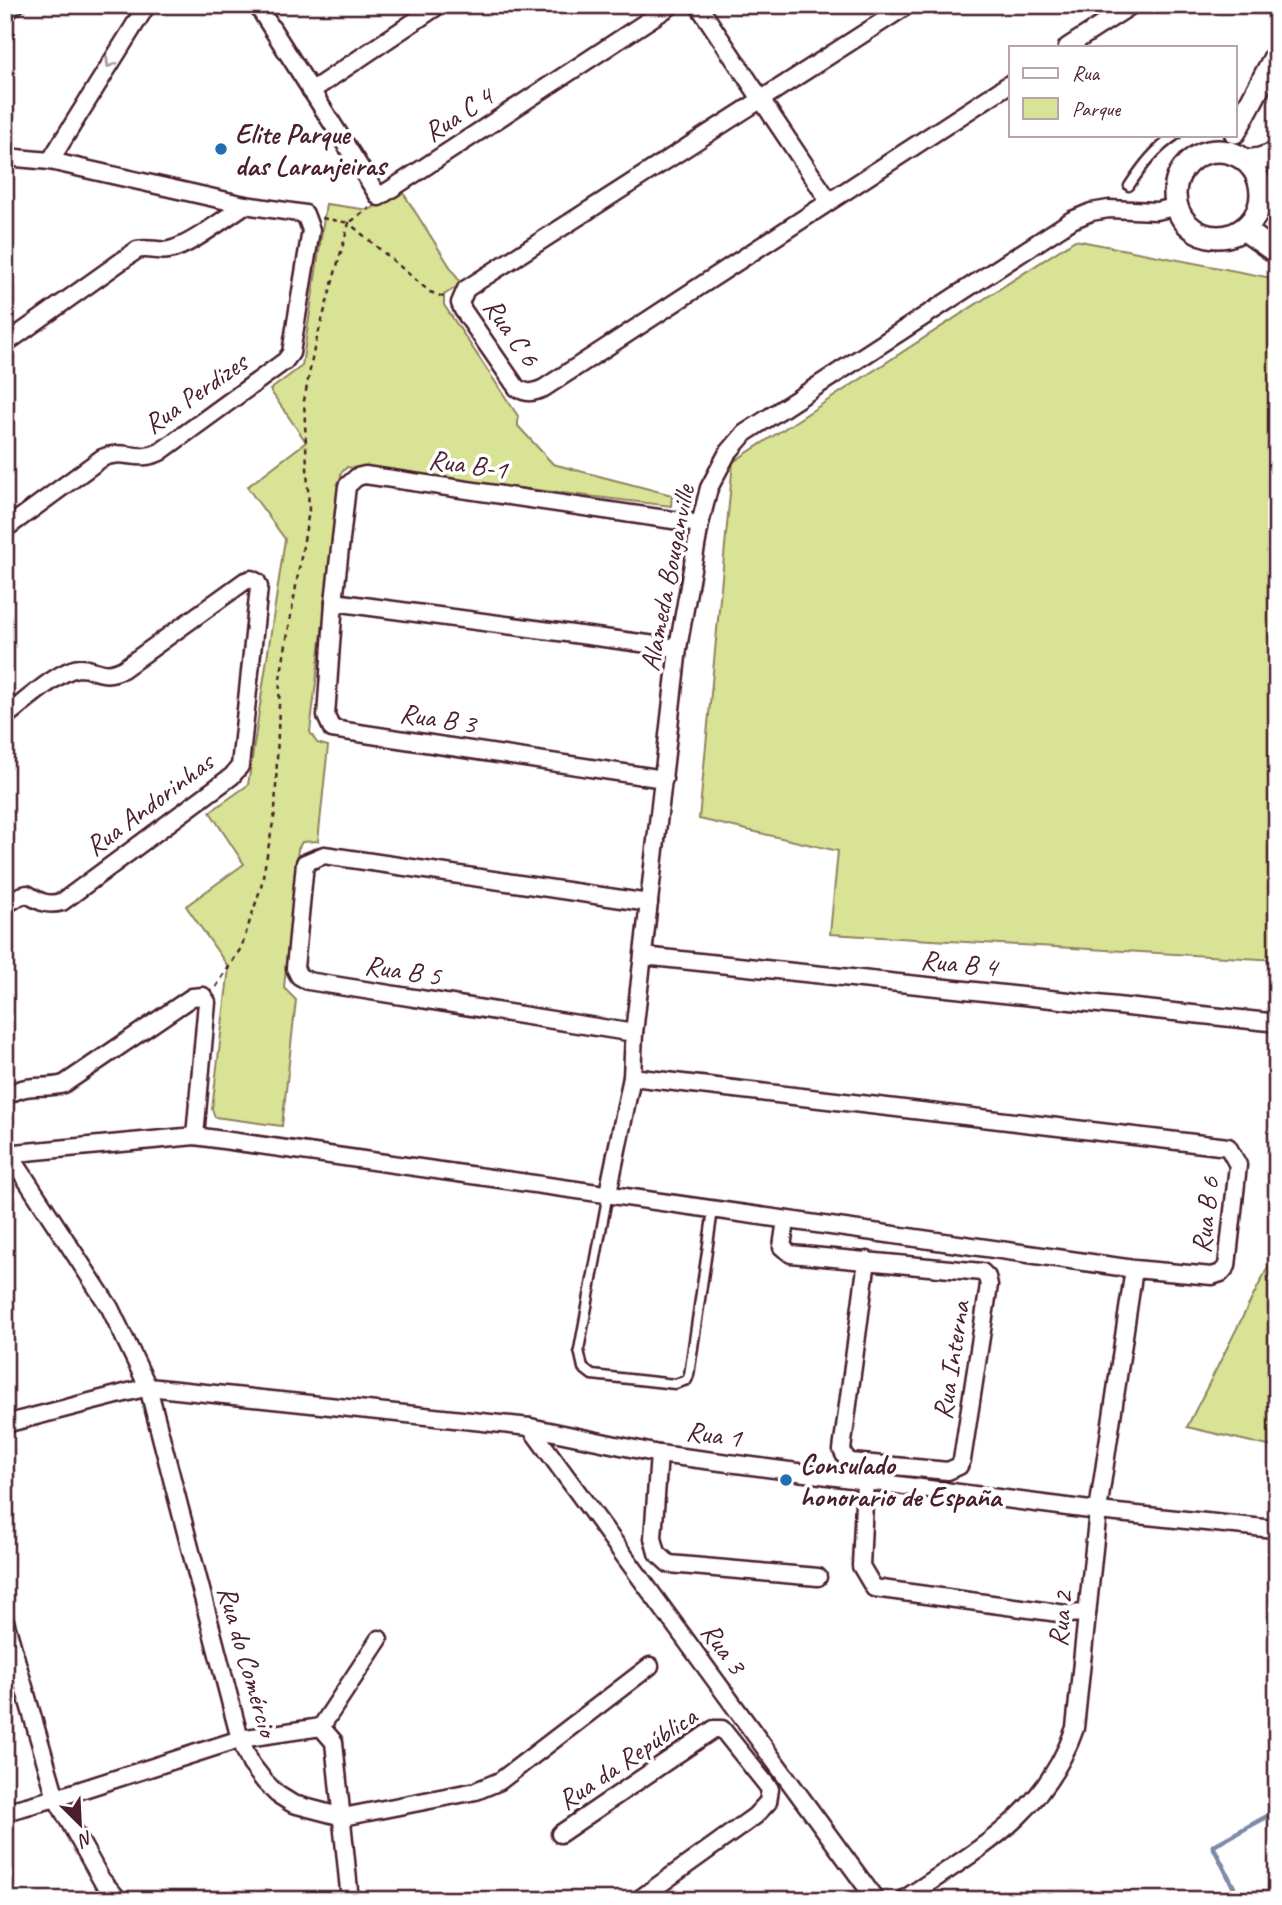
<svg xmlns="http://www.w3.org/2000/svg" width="1282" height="1905" font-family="Caveat,sans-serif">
<rect width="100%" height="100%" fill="#fff"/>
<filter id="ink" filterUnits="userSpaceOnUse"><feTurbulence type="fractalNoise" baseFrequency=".0143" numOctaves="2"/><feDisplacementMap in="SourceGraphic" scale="14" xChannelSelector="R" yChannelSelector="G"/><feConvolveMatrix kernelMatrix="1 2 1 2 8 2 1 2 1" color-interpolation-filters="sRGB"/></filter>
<g filter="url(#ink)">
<g fill="#d8e396" stroke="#918160" stroke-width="2">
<path d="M 402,191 L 461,284 L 444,295 L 444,305 L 518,416 L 518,426 L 553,464 L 672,495 L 671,506 L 347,467 L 341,473 L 310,732 L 317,743 L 328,746 L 318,841 L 302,842 L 298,849 L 284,988 L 296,1000 L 282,1126 L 215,1117 L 212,1109 L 229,968 L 186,906 L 244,864 L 210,812 L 248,785 L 285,539 L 247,487 L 306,442 L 270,390 L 302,366 L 326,204 L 369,210 Z"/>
<path d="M 1075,240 L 1277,279 L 1277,960 L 830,934 L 838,851 L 699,819 L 733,462 Z"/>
<path d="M 1277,1249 L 1277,1448 L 1187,1427 Z"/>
</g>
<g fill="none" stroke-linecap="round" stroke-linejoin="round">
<path stroke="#7b8aa8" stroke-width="5" d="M 1240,1900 L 1213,1846 L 1277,1811"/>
<defs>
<g id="service">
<path d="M 5,19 L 21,5"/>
<path d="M 1129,186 C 1143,165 1155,149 1176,135"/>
<path d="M 608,1193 L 579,1350 L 583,1368 L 592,1375 L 675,1384 L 687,1380 L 689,1375 L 713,1210"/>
</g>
<g id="minor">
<path d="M 257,5 L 379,197 L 672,5"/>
<path d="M 698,5 L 829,201"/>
<path d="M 908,5 L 466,289 L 460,303 L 463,310 L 517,388 C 527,394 533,393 544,388 L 1011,83"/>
<path d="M 1067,47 L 1132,5"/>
<path d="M 311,91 L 439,5"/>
<path d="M 5,157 L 50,161 L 245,205 L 305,214 L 311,230 L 291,353 L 285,361 L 160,452 C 137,463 124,448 102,458 L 5,529"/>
<path d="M 50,161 L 147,5"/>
<path d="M 5,344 L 137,250 C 148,247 159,252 169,250 C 190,246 226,217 245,205"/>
<path d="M 334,602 L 678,648"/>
<path d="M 5,717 C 21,705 61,668 80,668 C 99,669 102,679 123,669 L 245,581 L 251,579 L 257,582 L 259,587 L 240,766 L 232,776 L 62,902 C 47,906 40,902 27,894 L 20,896 L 5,905"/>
<path d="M 664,779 L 332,729 L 326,716 L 334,602 L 347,486 L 357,477 L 365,475 L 700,524"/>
<path d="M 643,956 L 1269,1022"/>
<path d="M 634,1033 L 308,981 L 299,976 L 295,968 L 305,863 L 324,855 L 649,903"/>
<path d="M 5,1097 C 26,1082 42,1090 64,1084 L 192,997 L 203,996 L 207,1002 L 195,1136"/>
<path d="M 5,1154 L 195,1136 L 1134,1269 L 1212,1276 L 1221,1273 L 1227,1266 L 1238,1165 L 1228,1147 L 632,1077"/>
<path d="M 10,1155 L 110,1308 L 148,1387 L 240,1739 L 251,1764 L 265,1782 L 277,1794 L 293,1804 L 343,1817 L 476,1791 L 500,1781 L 650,1666"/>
<path d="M 608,1193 L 632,1077 L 634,1033 L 678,648 L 700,524 L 709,488 L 727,454 L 745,433 L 1072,220 L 1091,212 L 1109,209 L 1156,211 L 1176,207"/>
<path d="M 786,1220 L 782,1247 L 791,1254 L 982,1272 L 987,1277 L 989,1285 L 962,1460 L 959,1466 L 948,1471 L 851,1462 L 847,1460 L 842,1450 L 867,1260"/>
<path d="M 5,1424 L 148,1387 L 530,1427 L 659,1454 L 1098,1511 L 1274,1529"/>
<path d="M 530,1427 L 876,1900"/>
<path d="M 659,1454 L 653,1538 L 657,1553 L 669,1564 L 818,1577"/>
<path d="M 865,1481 L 861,1566 L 874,1588 L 1066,1614 L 1087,1613"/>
<path d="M 5,1621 L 56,1798 L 101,1879 L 119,1900"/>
<path d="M 321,1727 L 379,1639"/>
<path d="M 5,1812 L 56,1798 L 240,1739 L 321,1727 L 334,1742 L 350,1900"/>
<path d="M 560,1834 L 714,1729 L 722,1729 L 770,1789 L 768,1802 L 755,1816 L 638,1900"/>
<path d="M 903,1900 C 976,1850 1044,1817 1075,1728 L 1098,1511 L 1134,1269"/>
</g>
<g id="secondary">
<path d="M 1235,132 L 1277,53"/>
<circle cx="1218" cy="194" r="43"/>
<path d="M 1246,161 L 1260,159 L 1277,153"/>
<path d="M 1243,229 L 1277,253"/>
</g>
</defs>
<use href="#service" stroke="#4a1f2b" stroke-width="13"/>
<use href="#minor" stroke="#4a1f2b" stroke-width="21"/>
<use href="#secondary" stroke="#4a1f2b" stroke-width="26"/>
<g stroke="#4a1f2b" stroke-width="2.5" stroke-dasharray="5 5" stroke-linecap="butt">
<path d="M 322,218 L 349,223 L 369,208"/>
<path d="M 216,987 L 241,948 L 261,887 L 275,812 L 280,679 L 309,511 L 304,401 L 314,349 L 349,223 L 430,292 L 446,298"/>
</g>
<use href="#service" stroke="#fff" stroke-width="8"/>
<use href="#minor" stroke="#fff" stroke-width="16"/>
<use href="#secondary" stroke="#fff" stroke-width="21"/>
</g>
<defs><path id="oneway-chevron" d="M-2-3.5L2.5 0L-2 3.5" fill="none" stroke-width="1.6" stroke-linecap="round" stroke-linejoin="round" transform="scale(1.75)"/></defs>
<use stroke="#ae9aa0" href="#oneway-chevron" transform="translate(110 63) rotate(122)"/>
</g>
<g fill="#1f6fb2" stroke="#fff" stroke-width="2.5">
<circle cx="221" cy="149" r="7"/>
<circle cx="786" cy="1480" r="7"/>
</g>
<g text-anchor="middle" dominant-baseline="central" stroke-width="7" stroke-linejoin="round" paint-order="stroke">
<g font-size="28" fill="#4a1f2b" stroke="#fff">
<text transform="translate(458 114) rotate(-33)">Rua C 4</text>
<text transform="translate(512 332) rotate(55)">Rua C 6</text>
<text transform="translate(195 393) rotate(-35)">Rua Perdizes</text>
<text transform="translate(468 464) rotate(8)">Rua B-1</text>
<text transform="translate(667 578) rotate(-79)">Alameda Bouganville</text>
<text transform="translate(438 718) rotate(9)">Rua B 3</text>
<text transform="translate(149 804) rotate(-37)">Rua Andorinhas</text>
<text transform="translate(959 963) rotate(6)">Rua B 4</text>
<text transform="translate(403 970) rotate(9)">Rua B 5</text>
<text transform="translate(1205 1215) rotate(-83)">Rua B 6</text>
<text transform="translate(951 1360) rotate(-81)">Rua Interna</text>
<text transform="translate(714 1434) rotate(8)">Rua 1</text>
<text transform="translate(1060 1619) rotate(-84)">Rua 2</text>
<text transform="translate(724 1648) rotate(54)">Rua 3</text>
<text transform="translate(248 1661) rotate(74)">Rua do Comércio</text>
<text transform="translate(627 1758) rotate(-34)">Rua da República</text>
</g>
<g font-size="28" font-weight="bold" fill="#4a1f2b" stroke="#fff" text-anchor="start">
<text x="235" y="133">Elite Parque<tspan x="235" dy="32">das Laranjeiras</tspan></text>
<text x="800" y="1464">Consulado<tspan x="800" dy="32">honorario de España</tspan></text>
</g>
</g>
<rect width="1282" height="1905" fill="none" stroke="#fff" stroke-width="28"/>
<rect x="14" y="14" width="1254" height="1877" fill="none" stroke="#4a1f2b" stroke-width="2.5" filter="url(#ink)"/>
<rect x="1009" y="46" width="228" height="91" fill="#ffffff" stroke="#b7a5aa" stroke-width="2"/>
<rect x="1023" y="68" width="35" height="10" fill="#ffffff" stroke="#b7a5aa" stroke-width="2"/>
<text x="1072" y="80" font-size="21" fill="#4a1f2b">Rua</text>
<rect x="1023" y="98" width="35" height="21" fill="#d8e396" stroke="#b7a5aa" stroke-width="2"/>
<text x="1072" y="116" font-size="21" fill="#4a1f2b">Parque</text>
<g transform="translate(80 1824) rotate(156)" stroke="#ffffff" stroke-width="5" paint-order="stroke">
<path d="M0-5L12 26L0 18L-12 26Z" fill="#4a1f2b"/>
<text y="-10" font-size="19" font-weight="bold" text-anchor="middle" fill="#4a1f2b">N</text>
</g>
</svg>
